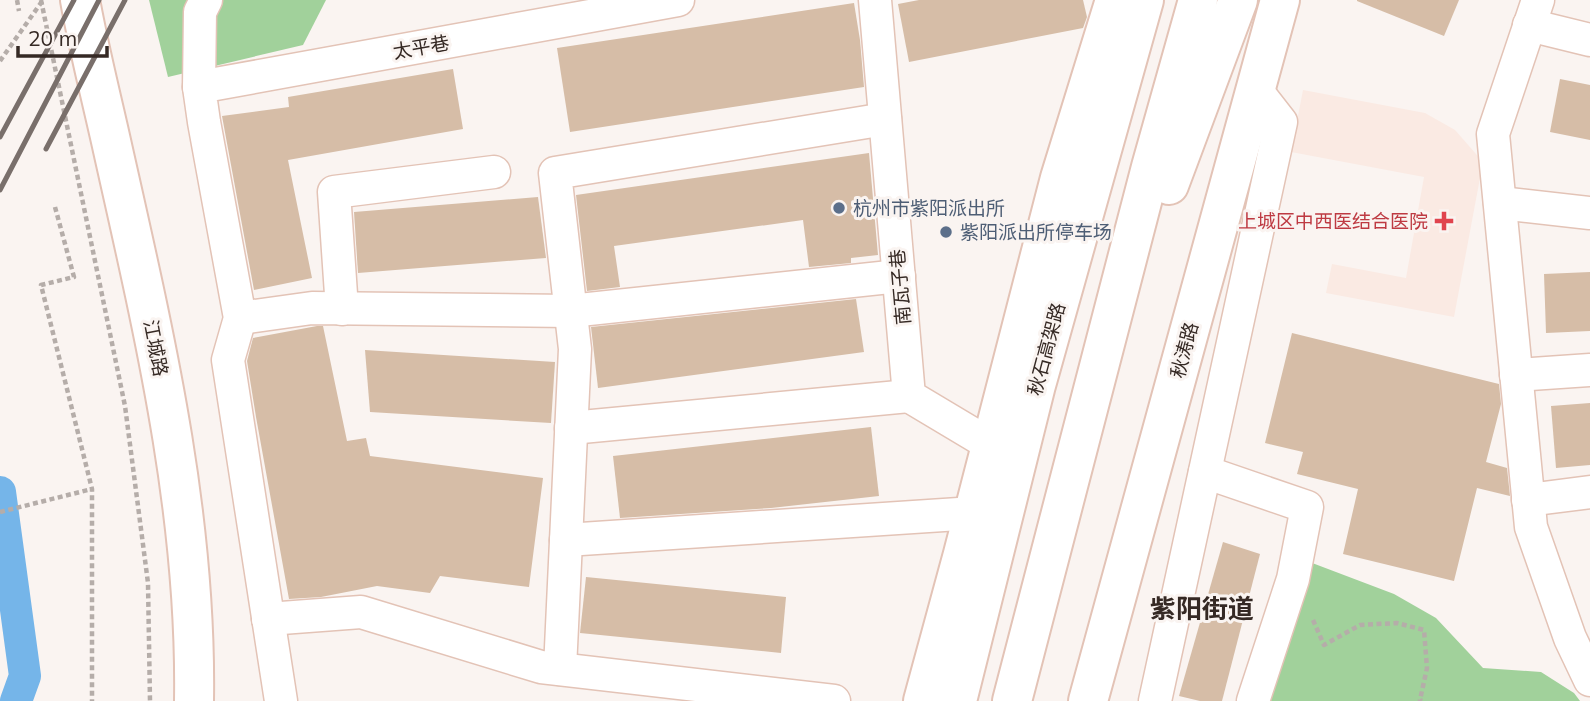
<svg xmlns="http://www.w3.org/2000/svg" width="1590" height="701" font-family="Mulish,'Noto Sans SC',sans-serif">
<rect width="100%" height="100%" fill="#faf4f1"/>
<path fill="#faeae3" d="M 1303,90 L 1425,113 L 1455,130 L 1483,162 L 1454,317 L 1326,293 L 1332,264 L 1406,278 L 1424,177 L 1291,152 Z"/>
<g fill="#a1d19b">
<path d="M 149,0 L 326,0 L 303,45 L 168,77 Z"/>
<path d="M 1299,558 L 1394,594 L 1436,618 L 1483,668 L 1541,672 L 1574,693 L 1580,701 L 1256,701 Z"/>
</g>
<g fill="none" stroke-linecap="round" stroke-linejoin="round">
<path stroke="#75b5e9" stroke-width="32" d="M 0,492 L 25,676 L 16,701"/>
</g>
<g fill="#d6bda7">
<path d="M 919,0 L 1083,0 L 1087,17 L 1083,28 L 909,62 L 898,4 Z"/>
<path d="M 1357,0 L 1459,0 L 1444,36 L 1357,1 Z"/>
<path d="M 854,3 L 860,40 L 864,87 L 570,132 L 557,48 Z"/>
<path d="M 453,69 L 463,129 L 288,160 L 312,278 L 254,290 L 222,116 L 289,107 L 288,97 Z"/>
<path d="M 1560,79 L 1590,85 L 1590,140 L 1550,132 Z"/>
<path d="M 869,153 L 878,255 L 851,258 L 851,263 L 809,267 L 803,220 L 614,246 L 620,287 L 587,291 L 576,195 Z"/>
<path d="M 538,197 L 546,258 L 358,273 L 354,212 Z"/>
<path d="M 1590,272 L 1590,331 L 1546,333 L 1544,274 Z"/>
<path d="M 856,299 L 864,352 L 598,388 L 591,327 Z"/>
<path d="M 317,326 L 323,326 L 347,441 L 366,438 L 370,456 L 543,478 L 529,587 L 440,576 L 430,593 L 377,586 L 321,597 L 289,599 L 256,417 L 247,361 L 253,338 Z"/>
<path d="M 1292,333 L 1499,384 L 1501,404 L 1486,462 L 1507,468 L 1510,496 L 1477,488 L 1454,581 L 1343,554 L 1358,489 L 1297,474 L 1303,452 L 1265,443 Z"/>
<path d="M 365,350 L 555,362 L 551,423 L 370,412 Z"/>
<path d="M 1590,403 L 1590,465 L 1556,468 L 1551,406 Z"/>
<path d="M 871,427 L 879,496 L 771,508 L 620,518 L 613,456 Z"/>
<path d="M 1223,542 L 1260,554 L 1222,701 L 1200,701 L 1179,696 Z"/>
<path d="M 586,577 L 786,597 L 781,653 L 580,633 Z"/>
</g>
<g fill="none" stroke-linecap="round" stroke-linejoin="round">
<defs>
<g id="minor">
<path d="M 875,0 L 909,396 L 991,445"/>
<path d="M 1538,0 L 1493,134 L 1531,527 L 1570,638 L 1590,680"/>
<path d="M 1529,25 L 1590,40"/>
<path d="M 199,87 L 200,12 L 206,0"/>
<path d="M 1500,203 L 1590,213"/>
<path d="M 342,309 L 334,192 L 494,172"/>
<path d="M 240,318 L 312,308 L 570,311 L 899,276"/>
<path d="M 1516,375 L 1590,370"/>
<path d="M 571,428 L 909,396"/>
<path d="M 1205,472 L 1307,507 L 1293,579 L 1253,701"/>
<path d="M 1528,500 L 1590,492"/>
<path d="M 566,540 L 974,513"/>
<path d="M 268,619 L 361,612 L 541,667 L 834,701"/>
<path d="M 560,669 L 575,349 L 555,173 L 885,119"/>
<path d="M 281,701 L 228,360 L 240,318 L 204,122 L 199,87 L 678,0"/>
<path d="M 1155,701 L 1281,122 L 1256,90"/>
</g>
<g id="major">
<path d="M 80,0 C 89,50 102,100 113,150 C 154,333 197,513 194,701"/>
<path d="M 923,701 L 963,554 L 1060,178 L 1115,0"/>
<path d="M 1088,701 L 1280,0"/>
</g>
<g id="highway">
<path d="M 1169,185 L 1238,0"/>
<path d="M 957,701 L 1036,385 L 1144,0"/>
<path d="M 1012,701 L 1151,167 L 1198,0"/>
</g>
</defs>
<use href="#minor" stroke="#e3c3b6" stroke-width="35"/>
<use href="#major" stroke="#e3c3b6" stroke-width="42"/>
<use href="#highway" stroke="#e3c3b6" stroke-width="42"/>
<g stroke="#b5ada9" stroke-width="4.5" stroke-dasharray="5 3.5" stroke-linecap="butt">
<path d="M 17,0 L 19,11"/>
<path d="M 41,0 L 125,406 L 148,583 L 150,701"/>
<path d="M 55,207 L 74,277 L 41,285 L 92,489 L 92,701"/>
<path d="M 0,512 L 92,489"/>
<path d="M 1313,620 L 1324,645 L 1360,625 L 1397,623 L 1424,630 L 1427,668 L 1420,700 L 1422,701"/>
</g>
<use href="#minor" stroke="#fff" stroke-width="32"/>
<use href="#major" stroke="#fff" stroke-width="38"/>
<use href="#highway" stroke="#fff" stroke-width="38"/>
<g stroke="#796f6b" stroke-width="5">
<path d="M 0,137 L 74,0"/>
<path d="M 46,149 L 125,0"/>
<path d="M 0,190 L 99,0"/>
</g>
<path stroke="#b5ada9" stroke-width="4.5" stroke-dasharray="5 3.5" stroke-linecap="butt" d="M 0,61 L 43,0"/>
</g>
<g fill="#5c6f8a" stroke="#faf4f1" stroke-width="2.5">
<circle cx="839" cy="208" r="7"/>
<circle cx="946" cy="232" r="7"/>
</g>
<path fill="#e0444e" stroke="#faf4f1" stroke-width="2.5" d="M1440.5 210.5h7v7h7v7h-7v7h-7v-7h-7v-7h7z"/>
<g text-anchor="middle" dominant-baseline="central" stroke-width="6" stroke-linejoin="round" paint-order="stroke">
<g font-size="19" fill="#352924" stroke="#faf4f1">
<text transform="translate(421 47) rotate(-10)">太平巷</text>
<text transform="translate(900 287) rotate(-95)">南瓦子巷</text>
<text transform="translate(156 348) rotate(79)">江城路</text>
<text transform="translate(1046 349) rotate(-75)">秋石高架路</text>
<text transform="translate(1184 350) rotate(-75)">秋涛路</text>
</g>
<g font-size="19" fill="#4e5e75" stroke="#faf4f1" text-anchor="start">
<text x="853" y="208">杭州市紫阳派出所</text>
<text x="960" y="232">紫阳派出所停车场</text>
</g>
<g font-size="19" fill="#be3a42" stroke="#faf4f1" text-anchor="end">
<text x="1428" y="221">上城区中西医结合医院</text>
</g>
<g font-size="26" font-weight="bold" fill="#352924" stroke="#faf4f1">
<text x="1202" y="608">紫阳街道</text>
</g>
</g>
<path d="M18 46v10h89v-10" fill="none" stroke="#352924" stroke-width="3.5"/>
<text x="28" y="46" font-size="21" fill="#352924" stroke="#faf4f1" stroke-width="5" paint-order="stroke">20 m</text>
</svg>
